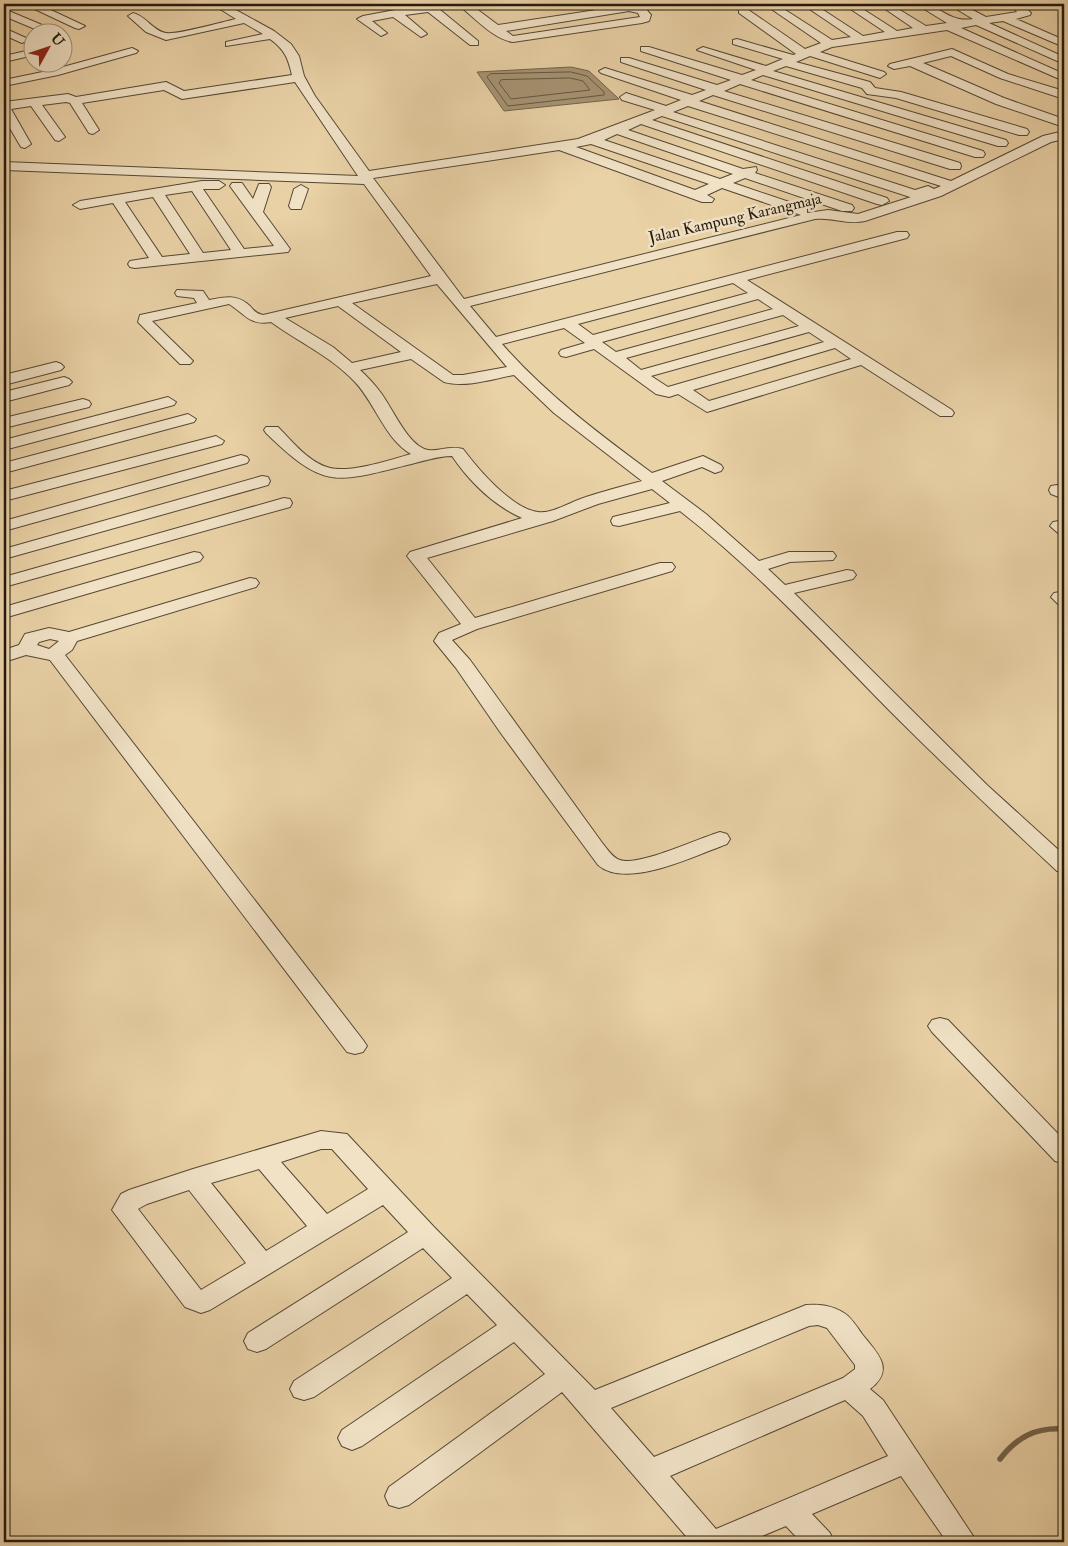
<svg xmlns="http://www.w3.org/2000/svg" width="1068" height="1546" font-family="'IM FELL Double Pica',serif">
<rect width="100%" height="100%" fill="#ead2a7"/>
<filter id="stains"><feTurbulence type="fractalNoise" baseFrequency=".004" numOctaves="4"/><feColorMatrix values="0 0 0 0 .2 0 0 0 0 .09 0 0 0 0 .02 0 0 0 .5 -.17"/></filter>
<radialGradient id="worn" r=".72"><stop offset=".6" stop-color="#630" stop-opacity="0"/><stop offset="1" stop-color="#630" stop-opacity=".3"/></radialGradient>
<path fill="#a69373" stroke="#72634b" d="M 571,67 L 589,71 L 619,99 L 504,111 L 477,72 Z"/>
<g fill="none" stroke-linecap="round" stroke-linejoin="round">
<g stroke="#645641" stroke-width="1">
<path d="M 571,72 L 587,76 L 604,92 L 604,95 L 508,106 L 487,77 L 490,74 Z"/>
<path d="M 570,78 L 583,81 L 590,90 L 511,99 L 499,83 L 501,80 Z"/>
</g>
<path stroke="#72634b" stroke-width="5.5" d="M 1000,1459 C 1017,1437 1036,1427 1064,1429"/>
<defs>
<g id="minor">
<path d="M 24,4 L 38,4 L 85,26 L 79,29 L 75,28 Z"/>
<path d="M 212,4 L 225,4 L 274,31 L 291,44 L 299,56 L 304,76 L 315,96 L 369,171 L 578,139 L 655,110 L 622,100 L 620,97 L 626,93 L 666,106 L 681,100 L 601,73 L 599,71 L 605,68 L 692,95 L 706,90 L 621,62 L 621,58 L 629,58 L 717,85 L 731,80 L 641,51 L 641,47 L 649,47 L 742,75 L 756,70 L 697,50 L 703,47 L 766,66 L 783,59 L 733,44 L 733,40 L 737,39 L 793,55 L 796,54 L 739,13 L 739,9 L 747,9 L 805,49 L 821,43 L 764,4 L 776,4 L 832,40 L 851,37 L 802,4 L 814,4 L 863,36 L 885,32 L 843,4 L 855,4 L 897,31 L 913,28 L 878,4 L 890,4 L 926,26 L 947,23 L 916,4 C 942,4 947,23 973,19 L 948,4 L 961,4 L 986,17 L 1017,12 L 1014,8 L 1015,6 L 1031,4 L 1026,8 L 1031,13 L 1030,15 L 1016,19 L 1064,40 L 1064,47 L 1003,21 L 989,23 L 1064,57 L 1064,64 L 976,25 L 961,28 L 1064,74 L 1064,81 L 947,30 L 832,47 L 820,52 L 884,72 L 886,74 L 880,78 L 810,56 L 796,62 L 870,82 L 875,88 L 901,92 L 1027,129 L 1029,132 L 1027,135 L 1019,135 L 896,98 L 867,94 L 862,88 L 786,66 L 773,71 L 1006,140 L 1008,143 L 1006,146 L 998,146 L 763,75 L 751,80 L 983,151 L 985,154 L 983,157 L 975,157 L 740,84 L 724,91 L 960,163 L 961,166 L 960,169 L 950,169 L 713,95 L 699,101 L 951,181 L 1043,136 L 1064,131 L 1064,139 L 1051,142 L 941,196 L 865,221 C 848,225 832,217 815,219 L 470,306 L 496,337 L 897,232 L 907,232 L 909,235 L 907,238 L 747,280 L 952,410 L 954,413 L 952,416 L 940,416 L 861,365 L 707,412 L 678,394 L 669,397 L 656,394 L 594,349 L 566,357 L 561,356 L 559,353 L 561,350 L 585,343 L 564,328 L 502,344 C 546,394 598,433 652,473 L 703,456 L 721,465 L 723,468 L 721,471 L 715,473 L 702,467 L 662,481 L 706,514 L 759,561 L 789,552 L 833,552 L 836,556 L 833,560 L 790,562 L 768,569 L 785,585 L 847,570 L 853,571 L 856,575 L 853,579 L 794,593 L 987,785 L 1064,855 L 1064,873 L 1057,871 C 1000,818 944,765 889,710 C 822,642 756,570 680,511 L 619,526 L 613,525 L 611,521 L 613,517 L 670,503 L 652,489 L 598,504 L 553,521 L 427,558 L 475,618 L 660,563 L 672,563 L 675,567 L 672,571 L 477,629 L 452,640 L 470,660 L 603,844 C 608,850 613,858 620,860 C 638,867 699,838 720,832 L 727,834 L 730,839 L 727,844 C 696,855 627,890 598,865 L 500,732 L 456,668 L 434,641 L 439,633 L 461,624 L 407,556 L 410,552 L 522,518 C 493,505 469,481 452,456 C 437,456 421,462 407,465 C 333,484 323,488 266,433 L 264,430 L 266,427 L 278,427 C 292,441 309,463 330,468 C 351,473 390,460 411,454 C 385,439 375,403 355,382 C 329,355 300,343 271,322 C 250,326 245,314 229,304 L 152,321 L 190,358 L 193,361 L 190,364 L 180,364 L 138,322 L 140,315 L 197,303 L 194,298 L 177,296 L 175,293 L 177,290 L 203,291 L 209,300 C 226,297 237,294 250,306 C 254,311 257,314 263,315 L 431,276 L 364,184 L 4,170 L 4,162 L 358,176 L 295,82 L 182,99 L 164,90 L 82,103 L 99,130 L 93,134 L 89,133 L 70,103 L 66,102 L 42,105 L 65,137 L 59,141 L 55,140 L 31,106 L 11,109 L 31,144 L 25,148 L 21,147 L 4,118 L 4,102 L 68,94 L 76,97 L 166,82 L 184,91 L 292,75 C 288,58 285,50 270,39 L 226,46 L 226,42 L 263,34 L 244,23 L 166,40 L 146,32 L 128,16 L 133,13 C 146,16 153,31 166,33 C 177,35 222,22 236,19 ZM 688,106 L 941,186 L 934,189 L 928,186 L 915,190 L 673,112 ZM 662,116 L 910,197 L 911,197 L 858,214 L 828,210 L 807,213 L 807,208 L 733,183 L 745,178 L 842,211 L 852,211 L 854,208 L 852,205 L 755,173 L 757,170 L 756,167 L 743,169 L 628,130 L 641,124 L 877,204 L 882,205 L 889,201 L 887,198 L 652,120 ZM 617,134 L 733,174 L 720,179 L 604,140 ZM 591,144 L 709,184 L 695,190 L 576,147 ZM 559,150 L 702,202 L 712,202 L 714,199 L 707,195 L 722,188 L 801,215 L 464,299 L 373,178 ZM 733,283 L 748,293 L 593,335 L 578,324 ZM 437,284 L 507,367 L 463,375 L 453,375 L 352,303 ZM 758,299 L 773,309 L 616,352 L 602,342 ZM 338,306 L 401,352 L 352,363 L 333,347 L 285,318 ZM 783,315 L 799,326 L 641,370 L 626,358 ZM 809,332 L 824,342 L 668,387 L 651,376 ZM 835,348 L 851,359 L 709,401 L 693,390 ZM 411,359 L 444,382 C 466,388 492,379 514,375 L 554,413 L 642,481 C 623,486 604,491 586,497 C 572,501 553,514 538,512 C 512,509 478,469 463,449 C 448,445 438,452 428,450 C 408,446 393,409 381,393 C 375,385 368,377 360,370 Z"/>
<path d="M 427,4 L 440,5 L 441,7 L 439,9 L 478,41 L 478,45 L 470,45 L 428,12 L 405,15 L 425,32 L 427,34 L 421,37 L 393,17 L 372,21 L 387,33 L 381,36 L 357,19 L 363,16 Z"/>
<path d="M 462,4 L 470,4 L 498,25 L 629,5 L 646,9 L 651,15 L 649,21 L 642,23 L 513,42 C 494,39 477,20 462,8 ZM 629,11 L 638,13 L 640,17 L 513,36 L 506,31 Z"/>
<path d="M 4,9 L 54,30 L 56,32 L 42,32 L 4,16 Z"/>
<path d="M 4,28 L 26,38 L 28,40 L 22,43 L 4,35 Z"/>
<path d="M 132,48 L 138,51 L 136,53 L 58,75 L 4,86 L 4,80 L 52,70 Z"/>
<path d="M 952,49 L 1008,74 L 1064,91 L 1064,99 L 1000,78 L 951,56 L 923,63 L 1004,98 L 1064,119 L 1064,127 L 996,104 L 910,66 L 894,69 L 888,66 L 890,64 Z"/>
<path d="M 26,51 L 30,52 L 30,56 L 4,62 L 4,56 Z"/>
<path d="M 202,181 L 219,181 L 225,185 L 219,189 L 203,189 L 244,249 L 274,246 L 230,186 L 232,183 L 242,183 L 253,199 L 259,184 L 269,184 L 271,187 L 263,212 L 290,249 L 288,252 L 135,268 L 130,267 L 128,264 L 130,261 L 149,258 L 113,203 L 80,209 L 73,205 L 80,201 ZM 192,191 L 231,250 L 203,253 L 165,195 ZM 153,197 L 190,254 L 162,257 L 125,202 Z"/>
<path d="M 301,185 L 308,189 L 301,209 L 291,209 L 289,206 L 294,189 Z"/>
<path d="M 56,362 L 61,364 L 64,367 L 61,370 L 4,385 L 4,375 Z"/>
<path d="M 64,377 L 69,379 L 72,382 L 69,385 L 4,402 L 4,392 Z"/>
<path d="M 168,397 L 176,402 L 174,405 L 4,450 L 4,440 Z"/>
<path d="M 83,399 L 89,401 L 91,404 L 89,407 L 4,428 L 4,418 Z"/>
<path d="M 188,414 L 196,419 L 194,422 L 4,473 L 4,463 Z"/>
<path d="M 216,436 L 224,441 L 222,444 L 4,501 L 4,491 Z"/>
<path d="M 241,455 L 247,457 L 249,460 L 247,463 L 4,531 L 4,521 Z"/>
<path d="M 262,476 L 268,477 L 270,481 L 268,485 L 4,559 L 4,549 Z"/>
<path d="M 1057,485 L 1064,487 L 1064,499 L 1051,494 L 1049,490 L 1051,486 Z"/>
<path d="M 284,498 L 290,499 L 292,503 L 290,507 L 4,587 L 4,577 Z"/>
<path d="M 1059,521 L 1064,522 L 1064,534 L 1058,533 L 1050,526 L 1053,522 Z"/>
<path d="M 194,552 L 200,553 L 203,557 L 200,561 L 4,618 L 4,607 Z"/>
<path d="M 250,578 L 256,579 L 259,583 L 256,587 L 77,641 L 72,650 L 65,655 L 363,1040 L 367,1046 L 363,1052 L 355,1054 L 347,1052 L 50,660 L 26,655 L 4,662 L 4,650 L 19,645 L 25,634 L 49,628 L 69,632 ZM 50,639 L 59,641 L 49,649 L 37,645 L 39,642 Z"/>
<path d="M 1060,592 L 1064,593 L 1064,605 L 1058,604 L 1051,597 L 1054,593 Z"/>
<path d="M 940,1018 L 948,1020 L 1064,1140 L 1064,1164 L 1055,1161 L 932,1032 L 928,1026 L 932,1020 Z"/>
<path d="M 321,1131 L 347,1134 L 434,1227 L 595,1390 L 806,1305 C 820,1304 831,1305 844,1313 C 851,1317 857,1327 862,1334 C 877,1353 896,1369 870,1389 L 883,1400 L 977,1542 L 947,1542 L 901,1476 L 812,1514 L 830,1533 L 834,1542 L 801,1542 L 786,1526 L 748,1542 L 691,1542 L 562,1392 L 409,1505 L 399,1508 L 389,1505 L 385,1496 L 389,1487 L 545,1374 L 514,1342 L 362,1446 L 352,1450 L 342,1446 L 338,1438 L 342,1430 L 497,1325 L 467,1294 L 314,1397 L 304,1400 L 294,1397 L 290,1389 L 294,1381 L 452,1278 L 423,1248 L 266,1349 L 257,1352 L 248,1349 L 244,1341 L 248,1333 L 408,1232 L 383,1205 L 210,1310 L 201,1313 L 185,1307 L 112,1210 L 121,1194 L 129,1190 L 193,1169 ZM 321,1149 L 332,1149 L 368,1189 L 327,1214 L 281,1162 ZM 259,1169 L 307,1226 L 266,1251 L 211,1183 ZM 189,1190 L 246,1263 L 201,1290 L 138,1209 L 147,1204 ZM 818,1325 L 827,1328 L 855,1365 L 855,1369 L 843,1378 L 654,1457 L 611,1408 L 809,1326 ZM 845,1400 L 863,1416 L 888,1456 L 716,1529 L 670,1476 Z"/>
</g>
</defs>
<use href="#minor" stroke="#554835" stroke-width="2"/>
<use href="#minor" fill="#f1e2c6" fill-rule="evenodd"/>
</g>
<g text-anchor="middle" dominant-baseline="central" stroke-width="5" stroke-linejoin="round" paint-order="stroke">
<g font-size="16" fill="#231a0f" stroke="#f1e2c6">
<text transform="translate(735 218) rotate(-13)">Jalan Kampung Karangmaja</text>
</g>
</g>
<rect width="1068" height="1546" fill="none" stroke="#ead2a7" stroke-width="20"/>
<rect x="5" y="5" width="1058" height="1536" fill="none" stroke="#231a0f" stroke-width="2.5"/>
<rect x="10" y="10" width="1048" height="1526" fill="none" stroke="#231a0f"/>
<g transform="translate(48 48) rotate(50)"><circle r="24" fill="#f1e2c6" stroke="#9f927d"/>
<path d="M0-4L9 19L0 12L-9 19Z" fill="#8f2418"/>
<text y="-8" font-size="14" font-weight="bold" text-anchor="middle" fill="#231a0f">U</text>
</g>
<rect width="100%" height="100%" filter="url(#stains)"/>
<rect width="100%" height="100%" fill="url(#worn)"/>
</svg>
